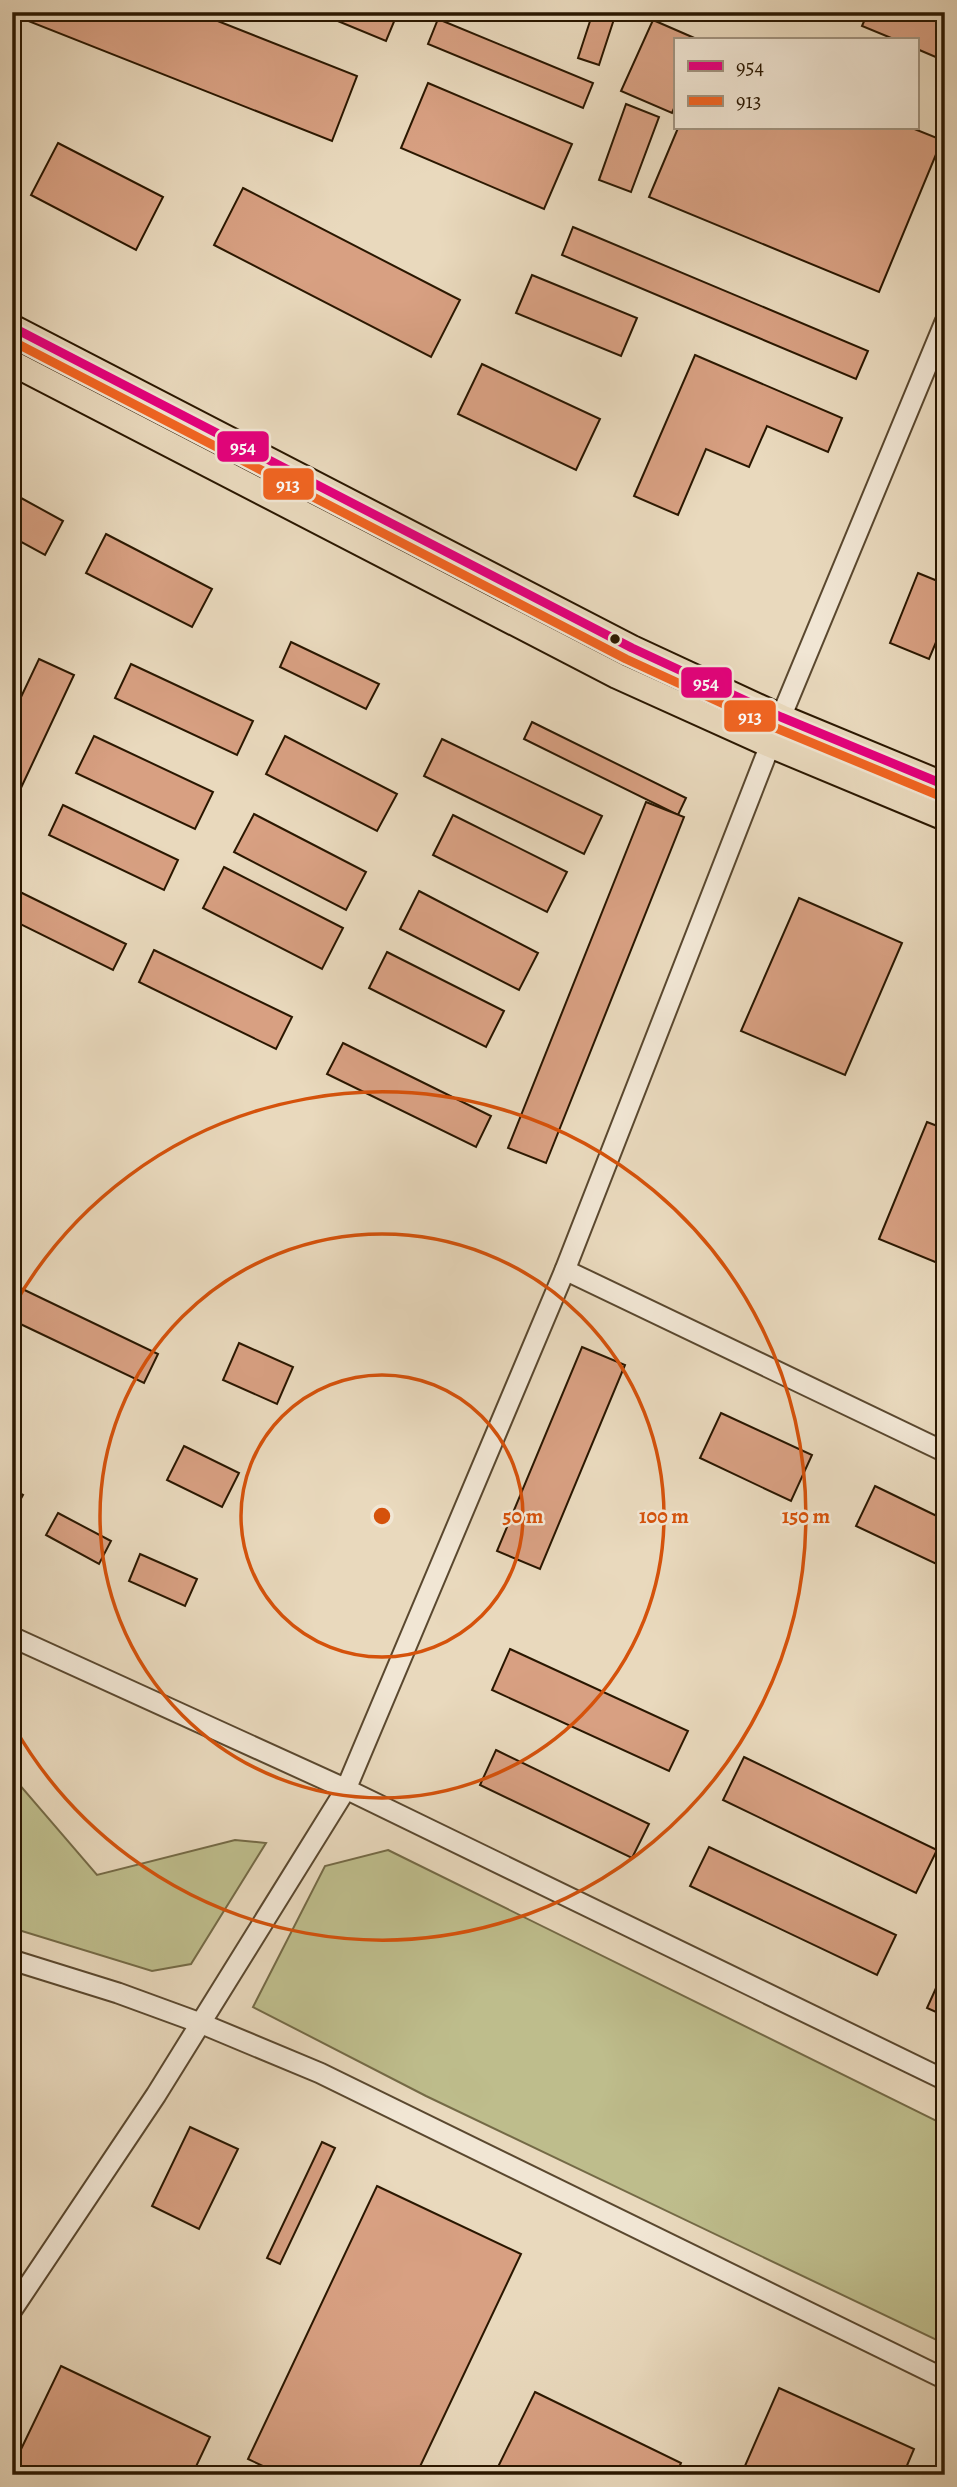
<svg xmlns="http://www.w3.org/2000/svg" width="957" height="2487" font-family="Alegreya,serif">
<rect width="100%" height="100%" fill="#e9d9bd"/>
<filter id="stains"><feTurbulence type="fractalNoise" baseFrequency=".00286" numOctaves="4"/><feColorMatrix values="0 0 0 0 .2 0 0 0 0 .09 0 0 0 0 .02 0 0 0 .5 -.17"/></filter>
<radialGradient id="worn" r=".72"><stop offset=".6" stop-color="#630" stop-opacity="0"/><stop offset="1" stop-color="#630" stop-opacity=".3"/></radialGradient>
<g fill="#bebd8c" stroke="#746a46" stroke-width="2">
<path d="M 12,1776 L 97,1875 L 235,1840 L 266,1843 L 191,1964 L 152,1971 L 12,1928 Z"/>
<path d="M 388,1850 L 945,2125 L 945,2344 L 426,2096 L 253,2007 L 325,1866 Z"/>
</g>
<g fill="#d8a082" stroke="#2a1700" stroke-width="2">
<path d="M 14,12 L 195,12 L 357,76 L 332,141 L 13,15 Z"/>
<path d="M 316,12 L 398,12 L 386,41 Z"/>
<path d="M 593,12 L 616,13 L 599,65 L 578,58 Z"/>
<path d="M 868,12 L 914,12 L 945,24 L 945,61 L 917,49 L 917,40 L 896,40 L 862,26 Z"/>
<path d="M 438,19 L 593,83 L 583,108 L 428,44 Z"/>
<path d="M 653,20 L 699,40 L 675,40 L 675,106 L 672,113 L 621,91 Z"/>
<path d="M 428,83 L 572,144 L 544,209 L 401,148 Z"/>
<path d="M 626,104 L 659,117 L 631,192 L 599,180 Z"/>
<path d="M 678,128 L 912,128 L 942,140 L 879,292 L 649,197 Z"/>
<path d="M 58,143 L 163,197 L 136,250 L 31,195 Z"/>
<path d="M 243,188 L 460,300 L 431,357 L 214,245 Z"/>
<path d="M 573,227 L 868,351 L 856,379 L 562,255 Z"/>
<path d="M 532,275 L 637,318 L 621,356 L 516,313 Z"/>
<path d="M 695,355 L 842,418 L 828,452 L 767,426 L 749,467 L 706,449 L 678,515 L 634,496 Z"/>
<path d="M 482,364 L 600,419 L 576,470 L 458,414 Z"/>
<path d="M 12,493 L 63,521 L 45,555 L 12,537 Z"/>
<path d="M 106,534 L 212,589 L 192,627 L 86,573 Z"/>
<path d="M 918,573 L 945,584 L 945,637 L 939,635 L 929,659 L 890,643 Z"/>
<path d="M 291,642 L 379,684 L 366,709 L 280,667 Z"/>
<path d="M 39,659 L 74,675 L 12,807 L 12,716 Z"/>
<path d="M 131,664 L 253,721 L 237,755 L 115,698 Z"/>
<path d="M 532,722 L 686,798 L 678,815 L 524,739 Z"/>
<path d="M 94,736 L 213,792 L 195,829 L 76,773 Z"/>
<path d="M 285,736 L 397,794 L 377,831 L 266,774 Z"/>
<path d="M 442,739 L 602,816 L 584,854 L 424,776 Z"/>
<path d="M 646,802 L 684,817 L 546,1163 L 508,1148 Z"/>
<path d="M 63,805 L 178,860 L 164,890 L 49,835 Z"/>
<path d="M 254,814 L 366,872 L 346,910 L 234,852 Z"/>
<path d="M 453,815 L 567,872 L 547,912 L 433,855 Z"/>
<path d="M 224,867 L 343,928 L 322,969 L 203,908 Z"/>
<path d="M 18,891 L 126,944 L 113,970 L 12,920 L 12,902 Z"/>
<path d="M 419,891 L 538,953 L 519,990 L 400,929 Z"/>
<path d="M 799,898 L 902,943 L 845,1075 L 741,1031 Z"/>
<path d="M 154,950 L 292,1017 L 276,1049 L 139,982 Z"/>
<path d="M 387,952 L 504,1011 L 486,1047 L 369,988 Z"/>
<path d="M 12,969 L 20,973 L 12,991 Z"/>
<path d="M 343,1043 L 491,1116 L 476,1147 L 327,1074 Z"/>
<path d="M 927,1122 L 945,1129 L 945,1266 L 879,1239 Z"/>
<path d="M 12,1284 L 158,1354 L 144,1383 L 12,1320 Z"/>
<path d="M 239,1343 L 293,1367 L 277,1404 L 223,1380 Z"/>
<path d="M 582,1347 L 625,1365 L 540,1569 L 497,1551 Z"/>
<path d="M 721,1413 L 812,1455 L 791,1501 L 700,1458 Z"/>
<path d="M 184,1446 L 239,1473 L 222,1507 L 167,1480 Z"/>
<path d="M 875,1486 L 945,1520 L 945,1568 L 856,1526 Z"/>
<path d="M 12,1489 L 23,1495 L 12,1515 Z"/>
<path d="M 58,1513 L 111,1541 L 99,1564 L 46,1535 Z"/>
<path d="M 140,1554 L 197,1579 L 185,1606 L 129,1581 Z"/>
<path d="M 510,1649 L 688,1731 L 669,1771 L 492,1690 Z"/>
<path d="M 496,1750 L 649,1824 L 632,1858 L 480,1785 Z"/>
<path d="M 744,1757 L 937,1850 L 916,1893 L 723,1800 Z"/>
<path d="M 709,1847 L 896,1935 L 877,1975 L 690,1886 Z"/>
<path d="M 941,1977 L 945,1978 L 945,2016 L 927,2008 Z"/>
<path d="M 190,2127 L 238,2149 L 199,2229 L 152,2206 Z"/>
<path d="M 322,2142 L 335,2148 L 280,2264 L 267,2258 Z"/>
<path d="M 377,2186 L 521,2254 L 416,2475 L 282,2475 L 248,2459 Z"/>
<path d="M 61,2366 L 210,2437 L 192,2475 L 12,2475 L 12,2468 Z"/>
<path d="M 779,2388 L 914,2449 L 903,2475 L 741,2475 Z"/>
<path d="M 535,2392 L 681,2463 L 676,2475 L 494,2475 Z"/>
</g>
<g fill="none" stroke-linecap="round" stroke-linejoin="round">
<defs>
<g id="minor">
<path d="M 565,1270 L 945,1452"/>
<path d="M 12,1637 L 346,1789 L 945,2080"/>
<path d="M 12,1960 L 118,1993 L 200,2023 L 320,2073 L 945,2379"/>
<path d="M 12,2310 L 156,2095 L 346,1789 L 565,1270 L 781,717 L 945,322"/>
</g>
<g id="major">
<path d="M 12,327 L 632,648 L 781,717 L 945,785"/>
<path d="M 12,363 L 617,676 L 770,745 L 945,818"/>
</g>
</defs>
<use href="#minor" stroke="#5a482f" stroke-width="23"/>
<use href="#major" stroke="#2a1700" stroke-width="28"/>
<use href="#minor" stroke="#f1e6d4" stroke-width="19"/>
<use href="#major" stroke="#e9d9bd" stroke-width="24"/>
<defs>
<path id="bus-1" d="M 12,327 L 632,648 L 781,717 L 945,785"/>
<path id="bus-2" d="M 12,341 L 626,659 L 776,728 L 940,796"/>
</defs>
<use href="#bus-1" stroke="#f1e6d4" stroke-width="14"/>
<use href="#bus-2" stroke="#f1e6d4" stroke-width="14"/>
<use href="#bus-1" stroke="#e5007d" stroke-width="9"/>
<use href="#bus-2" stroke="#f26522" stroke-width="9"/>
</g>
<g fill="none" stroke="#d5520b" stroke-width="3.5">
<circle cx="382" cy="1516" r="141"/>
<circle cx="382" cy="1516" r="282"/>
<path d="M13 1307A424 424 0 1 1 13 1725"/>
</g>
<circle fill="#2a1700" stroke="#f1e6d4" stroke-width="2.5" cx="615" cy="639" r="6"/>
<circle cx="382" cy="1516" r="10" fill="#d5520b" stroke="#f1e6d4" stroke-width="3.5"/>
<g font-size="21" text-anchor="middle" font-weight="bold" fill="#d5520b" stroke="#f1e6d4" stroke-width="5" stroke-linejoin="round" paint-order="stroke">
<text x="523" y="1523">50 m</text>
<text x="664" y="1523">100 m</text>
<text x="806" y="1523">150 m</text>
</g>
<g stroke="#f1e6d4" stroke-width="2.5">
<rect x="216" y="430" width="54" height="33" rx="7" fill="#e5007d"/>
<rect x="262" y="467" width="53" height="34" rx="7" fill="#f26522"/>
<rect x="680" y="666" width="53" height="33" rx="7" fill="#e5007d"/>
<rect x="723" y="699" width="54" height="34" rx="7" fill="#f26522"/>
</g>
<g font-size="19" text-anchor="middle" font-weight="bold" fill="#fff">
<text x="243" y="453">954</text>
<text x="288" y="491">913</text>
<text x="706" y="689">954</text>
<text x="750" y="723">913</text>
</g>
<rect width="957" height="2487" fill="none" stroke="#e9d9bd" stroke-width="42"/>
<rect x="14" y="14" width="929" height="2459" fill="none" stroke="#2a1700" stroke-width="3.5"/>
<rect x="21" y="21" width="915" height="2445" fill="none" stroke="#2a1700" stroke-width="2"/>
<rect x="674" y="38" width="245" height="91" fill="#f1e6d4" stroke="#a1937f" stroke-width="2"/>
<rect x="688" y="61" width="35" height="10" fill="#e5007d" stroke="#a1937f" stroke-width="2"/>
<text x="736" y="74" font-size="21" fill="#2a1700">954</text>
<rect x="688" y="96" width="35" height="10" fill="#f26522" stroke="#a1937f" stroke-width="2"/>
<text x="736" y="108" font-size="21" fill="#2a1700">913</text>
<rect width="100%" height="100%" filter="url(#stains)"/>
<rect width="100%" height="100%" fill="url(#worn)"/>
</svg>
